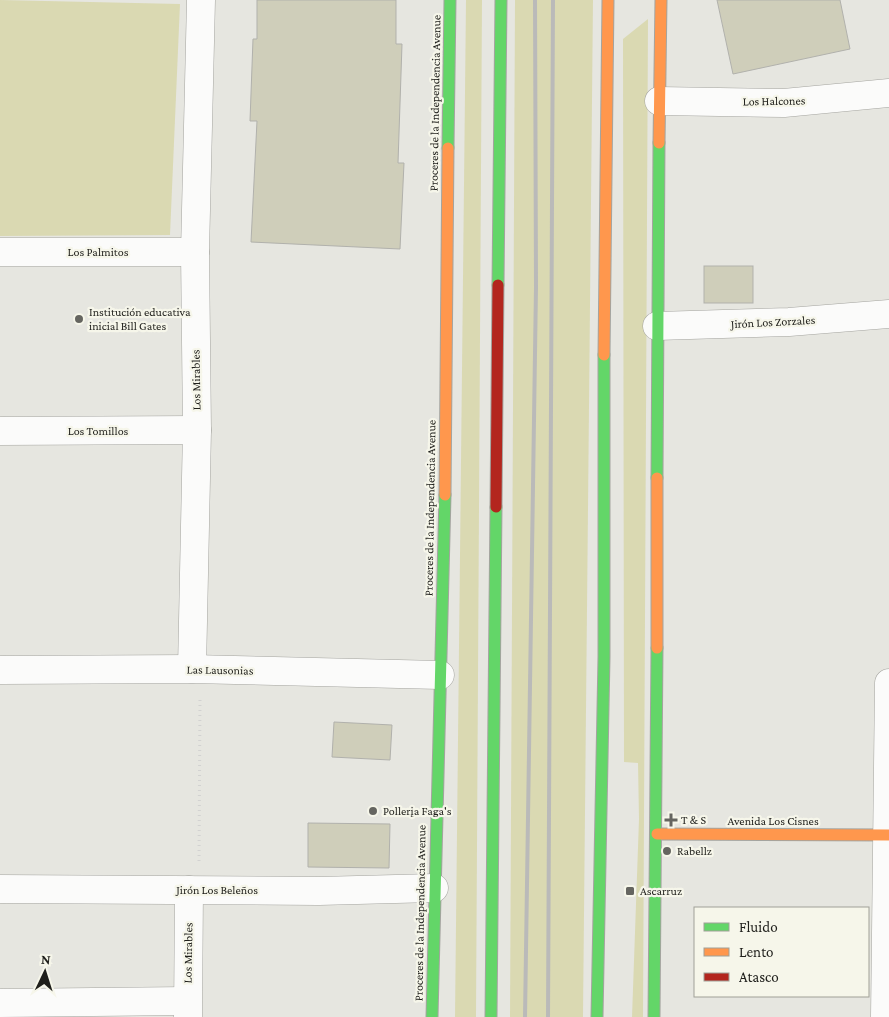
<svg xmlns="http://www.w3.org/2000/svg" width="889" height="1017" font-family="'Crimson Pro',serif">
<rect width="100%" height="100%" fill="#e6e6e0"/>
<g fill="#dad9b2">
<path d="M 0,0 L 180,4 L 170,235 L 0,236 Z"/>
<path d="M 466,0 L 482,0 L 476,1017 L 455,1017 Z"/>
<path d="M 515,0 L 593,0 L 583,1017 L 510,1017 Z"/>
<path d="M 648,19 L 643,1017 L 632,1017 L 639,819 L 638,763 L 624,762 L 623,39 Z"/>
</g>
<g fill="#cfceba" stroke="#b1b1ac">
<path d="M 257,0 L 396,0 L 396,44 L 402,44 L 398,163 L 404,163 L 400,249 L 251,242 L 257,121 L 250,121 L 253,39 L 257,39 Z"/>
<path d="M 717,0 L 840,0 L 850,49 L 733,74 Z"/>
<rect x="704" y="266" width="49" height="37"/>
<path d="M 334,722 L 392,725 L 390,760 L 332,757 Z"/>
<path d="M 308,823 L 390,824 L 389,868 L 308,867 Z"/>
</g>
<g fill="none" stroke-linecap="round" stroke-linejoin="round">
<defs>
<g id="street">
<path d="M 659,101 L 784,103 L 889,93"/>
<path d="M 0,252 L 195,252"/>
<path d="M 657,326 L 789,322 L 889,314"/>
<path d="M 0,431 L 197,430"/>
<path d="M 192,669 L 197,430 L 195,252 L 201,0"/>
<path d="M 0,670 L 192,669 L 440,675"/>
<path d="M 0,889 L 319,891 L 434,888"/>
<path d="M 0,1003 L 187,1001"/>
<path d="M 188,1017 L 189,890"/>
<path d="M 885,1017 L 889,683"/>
</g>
<g id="fast">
<path d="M 448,148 L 450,0"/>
<path d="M 498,285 L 501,0"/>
<path d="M 657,478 L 659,143"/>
<path d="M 432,1017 L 445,495"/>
<path d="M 491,1017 L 496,507"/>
<path d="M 597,1017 L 604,657 L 604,355"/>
<path d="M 654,1017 L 657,648"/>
</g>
<g id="slow">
<path d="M 659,143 L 661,0"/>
<path d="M 604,355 L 608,0"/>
<path d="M 657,478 L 657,648"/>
<path d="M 445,495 L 448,148"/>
<path d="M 657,834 L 889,835"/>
</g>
<path id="jam" d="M 496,507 L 498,285"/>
</defs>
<use href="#street" stroke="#a4a49f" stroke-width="29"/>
<use href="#fast" stroke="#a4a49f" stroke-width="13"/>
<use href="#slow" stroke="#a4a49f" stroke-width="13"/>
<use href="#jam" stroke="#a4a49f" stroke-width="13"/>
<path stroke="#d2d2d1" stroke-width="3" stroke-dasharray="1 4" stroke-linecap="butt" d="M 199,861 L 200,698"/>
<use href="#street" stroke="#fbfbfa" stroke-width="28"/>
<use href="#fast" stroke="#63d668" stroke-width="11"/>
<use href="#slow" stroke="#ff974d" stroke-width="11"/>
<use href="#jam" stroke="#b3261e" stroke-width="11"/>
<g stroke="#babab9" stroke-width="4">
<path d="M 525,1017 L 536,287 L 535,0"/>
<path d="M 548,1017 L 553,0"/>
</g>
</g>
<g fill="#656560" stroke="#f6f6ea" stroke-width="2">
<circle cx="79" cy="319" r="5"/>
<circle cx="373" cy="811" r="5"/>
<path d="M668.5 812.5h5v5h5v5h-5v5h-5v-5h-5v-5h5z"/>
<circle cx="667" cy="851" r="5"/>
<rect x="625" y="886" width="10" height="10" rx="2.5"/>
</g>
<g text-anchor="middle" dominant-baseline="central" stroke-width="4.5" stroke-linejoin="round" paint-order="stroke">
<g font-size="12" fill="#1f1f1b" stroke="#f6f6ea">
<text transform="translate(774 101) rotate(-1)">Los Halcones</text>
<text transform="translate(435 103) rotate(-89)">Proceres de la Independencia Avenue</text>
<text x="98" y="252">Los Palmitos</text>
<text transform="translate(773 322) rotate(-3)">Jirón Los Zorzales</text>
<text transform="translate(196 380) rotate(-91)">Los Mirables</text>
<text x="98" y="431">Los Tomillos</text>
<text transform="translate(430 508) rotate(-89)">Proceres de la Independencia Avenue</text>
<text transform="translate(220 670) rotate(1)">Las Lausonias</text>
<text x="773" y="821">Avenida Los Cisnes</text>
<text x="217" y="890">Jirón Los Beleños</text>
<text transform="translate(420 913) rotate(-89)">Proceres de la Independencia Avenue</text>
<text transform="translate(188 953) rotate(-89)">Los Mirables</text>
</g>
<g font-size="12" fill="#1f1f1b" stroke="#f6f6ea" text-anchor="start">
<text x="89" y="312">Institución educativa<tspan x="89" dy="14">inicial Bill Gates</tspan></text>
<text x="383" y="811">Pollerįa Faga's</text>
<text x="681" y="820">T &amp; S</text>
<text x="677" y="851">Rabellz</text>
<text x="640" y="891">Ascarruz</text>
</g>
</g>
<rect x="694" y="907" width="175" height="90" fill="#f6f6ea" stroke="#a0a097"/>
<rect x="704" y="923" width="25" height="8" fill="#63d668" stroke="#a0a097"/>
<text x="739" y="932" font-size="15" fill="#1f1f1b">Fluido</text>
<rect x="704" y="948" width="25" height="8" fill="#ff974d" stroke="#a0a097"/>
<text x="739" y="957" font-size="15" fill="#1f1f1b">Lento</text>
<rect x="704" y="973" width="25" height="8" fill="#b3261e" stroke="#a0a097"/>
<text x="739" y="982" font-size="15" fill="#1f1f1b">Atasco</text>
<g transform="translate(45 972) rotate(4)" stroke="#f6f6ea" stroke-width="4" paint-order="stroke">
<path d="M0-4L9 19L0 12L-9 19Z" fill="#1f1f1b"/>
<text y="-8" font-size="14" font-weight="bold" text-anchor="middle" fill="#1f1f1b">N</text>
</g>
</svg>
